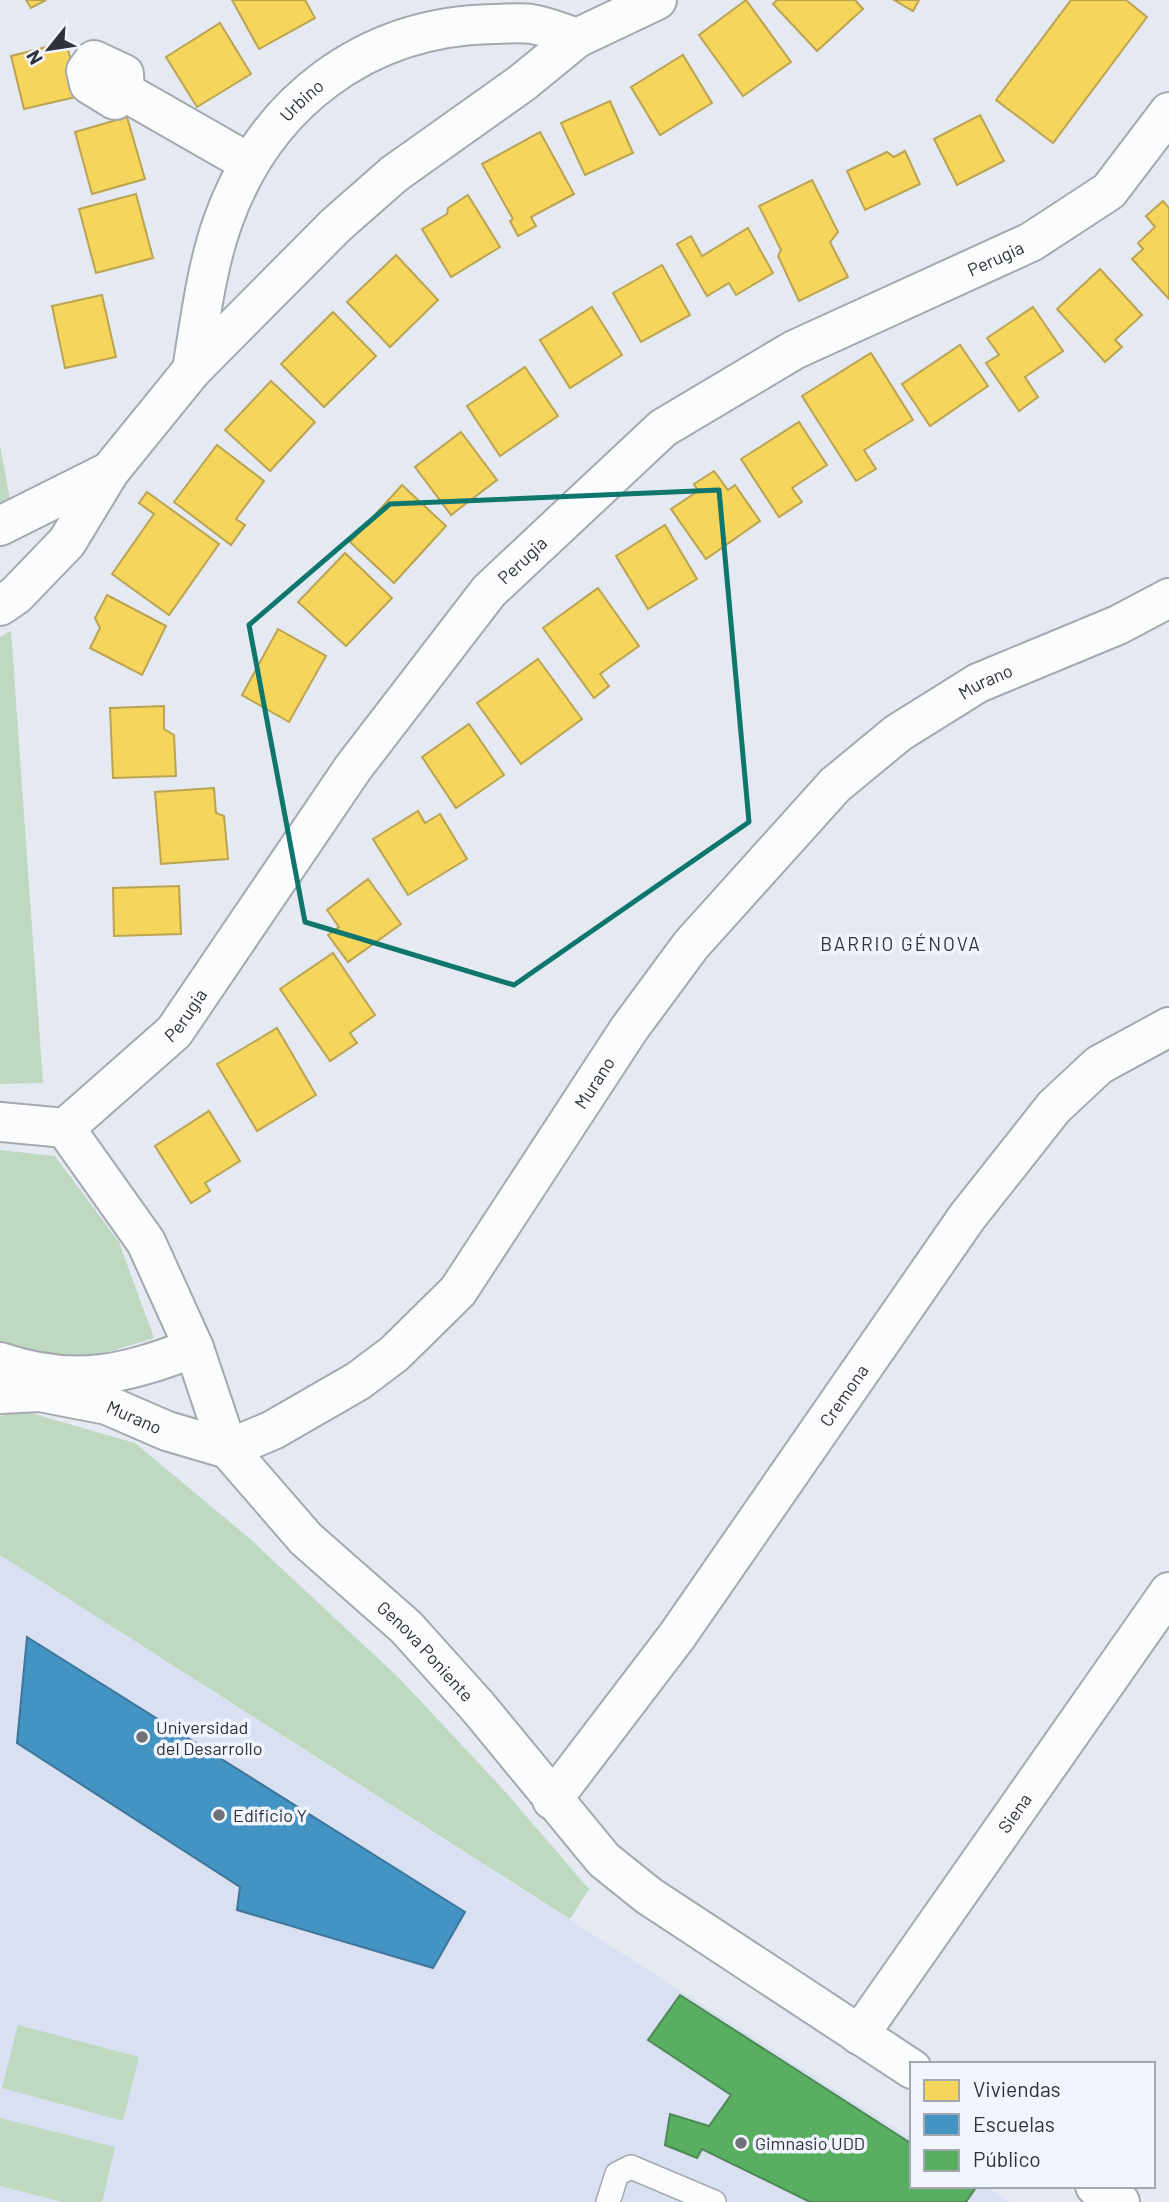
<svg xmlns="http://www.w3.org/2000/svg" width="1169" height="2202" font-family="Barlow,sans-serif">
<rect width="100%" height="100%" fill="#e5e9f2"/>
<path fill="#d9e0f1" d="M 0,1555 L 912,2139 L 912,2186 L 986,2186 L 1010,2202 L 0,2202 Z"/>
<g fill="#bfd9c1">
<path d="M 0,445 L 10,500 L 0,502 Z"/>
<path d="M 11,631 L 43,1083 L 0,1084 L 0,637 Z"/>
<path d="M 0,1150 L 55,1156 L 119,1242 L 154,1338 L 79,1361 L 0,1347 Z"/>
<path d="M 24,1411 L 135,1443 L 249,1538 L 399,1678 L 502,1788 L 589,1889 L 570,1919 L 0,1555 L 0,1416 Z"/>
<path d="M 18,2025 L 139,2057 L 123,2121 L 2,2088 Z"/>
<path d="M 0,2118 L 115,2147 L 102,2202 L 63,2202 L 0,2186 Z"/>
</g>
<g fill="#f6d55c" stroke="#baa452" stroke-width="2">
<path d="M 26,0 L 46,0 L 31,8 Z"/>
<path d="M 232,0 L 305,0 L 315,18 L 259,49 Z"/>
<path d="M 746,0 L 791,62 L 743,96 L 699,35 Z"/>
<path d="M 777,0 L 855,0 L 863,9 L 817,51 L 773,4 Z"/>
<path d="M 894,0 L 919,0 L 913,11 Z"/>
<path d="M 1071,0 L 1126,0 L 1147,17 L 1053,143 L 996,100 Z"/>
<path d="M 220,23 L 251,74 L 197,107 L 166,57 Z"/>
<path d="M 66,42 L 80,96 L 24,109 L 11,56 Z"/>
<path d="M 683,55 L 712,103 L 660,135 L 631,87 Z"/>
<path d="M 610,101 L 633,153 L 585,175 L 561,123 Z"/>
<path d="M 980,115 L 1004,161 L 957,185 L 934,139 Z"/>
<path d="M 127,117 L 145,179 L 92,194 L 75,132 Z"/>
<path d="M 540,132 L 574,194 L 531,217 L 536,226 L 518,236 L 510,221 L 513,219 L 482,164 Z"/>
<path d="M 905,151 L 920,184 L 865,210 L 847,171 L 887,152 L 894,157 Z"/>
<path d="M 812,180 L 838,232 L 830,242 L 848,277 L 799,301 L 778,256 L 781,250 L 759,206 Z"/>
<path d="M 136,194 L 153,258 L 96,273 L 79,209 Z"/>
<path d="M 468,195 L 500,247 L 451,277 L 422,229 L 447,214 L 448,208 Z"/>
<path d="M 1163,201 L 1169,208 L 1169,299 L 1132,259 L 1143,249 L 1138,243 L 1155,227 L 1146,216 Z"/>
<path d="M 748,228 L 773,273 L 736,295 L 729,283 L 707,296 L 677,244 L 691,236 L 702,256 Z"/>
<path d="M 396,255 L 438,300 L 390,347 L 347,302 Z"/>
<path d="M 662,265 L 690,315 L 641,342 L 613,293 Z"/>
<path d="M 1100,269 L 1142,315 L 1115,340 L 1122,347 L 1105,362 L 1057,309 Z"/>
<path d="M 102,295 L 116,357 L 65,368 L 52,306 Z"/>
<path d="M 592,307 L 622,355 L 570,388 L 540,340 Z"/>
<path d="M 1033,307 L 1063,351 L 1025,377 L 1038,397 L 1019,411 L 986,363 L 999,355 L 987,338 Z"/>
<path d="M 333,312 L 376,356 L 324,407 L 281,364 Z"/>
<path d="M 960,345 L 988,386 L 930,426 L 902,384 Z"/>
<path d="M 871,353 L 913,420 L 864,450 L 876,469 L 856,481 L 802,396 Z"/>
<path d="M 525,367 L 558,416 L 500,456 L 467,406 Z"/>
<path d="M 271,381 L 315,422 L 270,471 L 225,430 Z"/>
<path d="M 799,422 L 827,465 L 792,488 L 802,502 L 779,517 L 741,459 Z"/>
<path d="M 461,432 L 497,480 L 451,515 L 415,467 Z"/>
<path d="M 217,445 L 264,481 L 236,519 L 245,525 L 231,545 L 174,502 Z"/>
<path d="M 714,471 L 728,490 L 735,485 L 760,521 L 706,559 L 671,509 L 698,491 L 694,484 Z"/>
<path d="M 402,485 L 446,526 L 394,583 L 350,542 Z"/>
<path d="M 147,492 L 219,544 L 169,615 L 112,574 L 154,514 L 139,503 Z"/>
<path d="M 665,525 L 697,579 L 648,609 L 616,556 Z"/>
<path d="M 345,553 L 392,598 L 346,646 L 298,602 Z"/>
<path d="M 598,588 L 639,646 L 600,674 L 609,686 L 594,698 L 543,628 Z"/>
<path d="M 107,595 L 166,626 L 142,675 L 90,648 L 100,628 L 95,618 Z"/>
<path d="M 278,629 L 326,656 L 289,722 L 242,695 Z"/>
<path d="M 538,659 L 582,719 L 521,764 L 477,703 Z"/>
<path d="M 164,706 L 164,729 L 174,735 L 176,776 L 113,778 L 110,708 Z"/>
<path d="M 469,724 L 504,775 L 456,808 L 422,757 Z"/>
<path d="M 214,788 L 216,813 L 224,816 L 228,859 L 161,864 L 155,792 Z"/>
<path d="M 418,811 L 425,823 L 440,814 L 467,859 L 408,895 L 373,839 Z"/>
<path d="M 368,879 L 401,924 L 348,962 L 328,935 L 339,927 L 327,910 Z"/>
<path d="M 179,886 L 181,934 L 114,936 L 113,888 Z"/>
<path d="M 333,953 L 375,1015 L 350,1033 L 357,1043 L 330,1061 L 280,989 Z"/>
<path d="M 277,1028 L 316,1095 L 257,1131 L 217,1064 Z"/>
<path d="M 209,1111 L 240,1161 L 205,1183 L 210,1191 L 191,1203 L 155,1146 Z"/>
</g>
<path fill="#4393c3" stroke="#3d769a" stroke-width="2" d="M 27,1637 L 465,1912 L 433,1968 L 237,1910 L 240,1887 L 17,1743 Z"/>
<path fill="#5aae61" stroke="#4d8955" stroke-width="2" d="M 680,1995 L 912,2144 L 912,2186 L 977,2186 L 966,2202 L 810,2202 L 702,2149 L 697,2158 L 665,2145 L 670,2114 L 709,2126 L 731,2095 L 648,2040 Z"/>
<g fill="none" stroke-linecap="round" stroke-linejoin="round">
<defs>
<path id="service" d="M 608,2202 L 617,2174 L 631,2167 L 714,2202"/>
<g id="minor">
<path d="M 125,92 L 124,74 L 94,60 L 86,71 L 89,84 L 115,100 L 125,92 L 249,163"/>
<path id="s1" d="M 192,370 C 200,322 206,270 222,224 C 264,103 365,26 494,24 C 506,24 519,22 531,24 C 546,26 562,33 577,38"/>
<path d="M 0,526 L 110,471"/>
<path d="M 0,606 L 16,595 L 67,542 L 110,471 L 192,370 L 336,225 L 394,174 L 522,83 L 577,38 L 657,0"/>
<path id="s2" d="M 0,1122 L 65,1128 L 174,1032 L 353,768 L 489,591 L 663,428 L 794,350 L 1031,242 L 1109,191 L 1169,112"/>
<path id="s3" d="M 65,1128 L 146,1242 L 194,1348 L 228,1449 L 306,1539 L 406,1627 L 478,1707 L 604,1860 L 649,1896 L 912,2069"/>
<path d="M 0,1362 C 75,1387 122,1375 194,1348"/>
<path id="s4" d="M 0,1394 L 40,1392 L 107,1405 L 167,1431 L 228,1449 L 273,1430 L 358,1381 L 394,1354 L 458,1291 L 629,1029 L 691,945 L 835,785 L 898,733 L 978,683 L 1118,625 L 1169,598"/>
<path id="s5" d="M 552,1800 L 677,1636 L 967,1217 L 1054,1107 L 1099,1065 L 1169,1027"/>
<path id="s6" d="M 859,2035 L 1169,1592"/>
<path d="M 1095,2186 L 1120,2202"/>
</g>
</defs>
<use href="#service" stroke="#a5a9af" stroke-width="26"/>
<use href="#minor" stroke="#a5a9af" stroke-width="42"/>
<use href="#service" stroke="#fbfcfd" stroke-width="23"/>
<use href="#minor" stroke="#fbfcfd" stroke-width="38"/>
</g>
<path fill="none" stroke="#0f766e" stroke-width="5" stroke-linejoin="round" d="M 719,490 L 749,822 L 514,985 L 305,922 L 249,625 L 390,504 Z"/>
<g fill="#6f727a" stroke="#f0f5ff" stroke-width="2.5">
<circle cx="142" cy="1737" r="7"/>
<circle cx="219" cy="1815" r="7"/>
<circle cx="741" cy="2143" r="7"/>
</g>
<g text-anchor="middle" dominant-baseline="central" stroke-width="7" stroke-linejoin="round" paint-order="stroke">
<g font-size="18" fill="#2f3239" stroke="#f0f5ff">
<text stroke="none"><textPath href="#s1" startOffset="298">Urbino</textPath></text>
<text stroke="none"><textPath href="#s2" startOffset="1365">Perugia</textPath></text>
<text stroke="none"><textPath href="#s2" startOffset="798">Perugia</textPath></text>
<text stroke="none"><textPath href="#s4" startOffset="1335">Murano</textPath></text>
<text stroke="none"><textPath href="#s2" startOffset="231">Perugia</textPath></text>
<text stroke="none"><textPath href="#s4" startOffset="768">Murano</textPath></text>
<text stroke="none"><textPath href="#s5" startOffset="499">Cremona</textPath></text>
<text stroke="none"><textPath href="#s4" startOffset="138">Murano</textPath></text>
<text stroke="none"><textPath href="#s3" startOffset="646">Genova Poniente</textPath></text>
<text stroke="none"><textPath href="#s6" startOffset="271">Siena</textPath></text>
</g>
<g font-size="18" fill="#2f3239" stroke="#f0f5ff" text-anchor="start">
<text x="156" y="1727">Universidad<tspan x="156" dy="21">del Desarrollo</tspan></text>
<text x="233" y="1815">Edificio Y</text>
<text x="755" y="2143">Gimnasio UDD</text>
</g>
<g font-size="19" letter-spacing="2" fill="#2e3541" stroke="#f0f5ff">
<text x="901" y="943">BARRIO GÉNOVA</text>
</g>
</g>
<rect x="910" y="2062" width="245" height="126" fill="#f0f5ff" stroke="#a3a7b0" stroke-width="2"/>
<rect x="924" y="2080" width="35" height="21" fill="#f6d55c" stroke="#a3a7b0" stroke-width="2"/>
<text x="973" y="2097" font-size="21" fill="#2f3239">Viviendas</text>
<rect x="924" y="2114" width="35" height="21" fill="#4393c3" stroke="#a3a7b0" stroke-width="2"/>
<text x="973" y="2132" font-size="21" fill="#2f3239">Escuelas</text>
<rect x="924" y="2150" width="35" height="21" fill="#5aae61" stroke="#a3a7b0" stroke-width="2"/>
<text x="973" y="2167" font-size="21" fill="#2f3239">Público</text>
<g transform="translate(49 49) rotate(240)" stroke="#f0f5ff" stroke-width="5" paint-order="stroke">
<path d="M0-5L12 26L0 18L-12 26Z" fill="#2f3239"/>
<text y="-10" font-size="19" font-weight="bold" text-anchor="middle" fill="#2f3239">N</text>
</g>
</svg>
